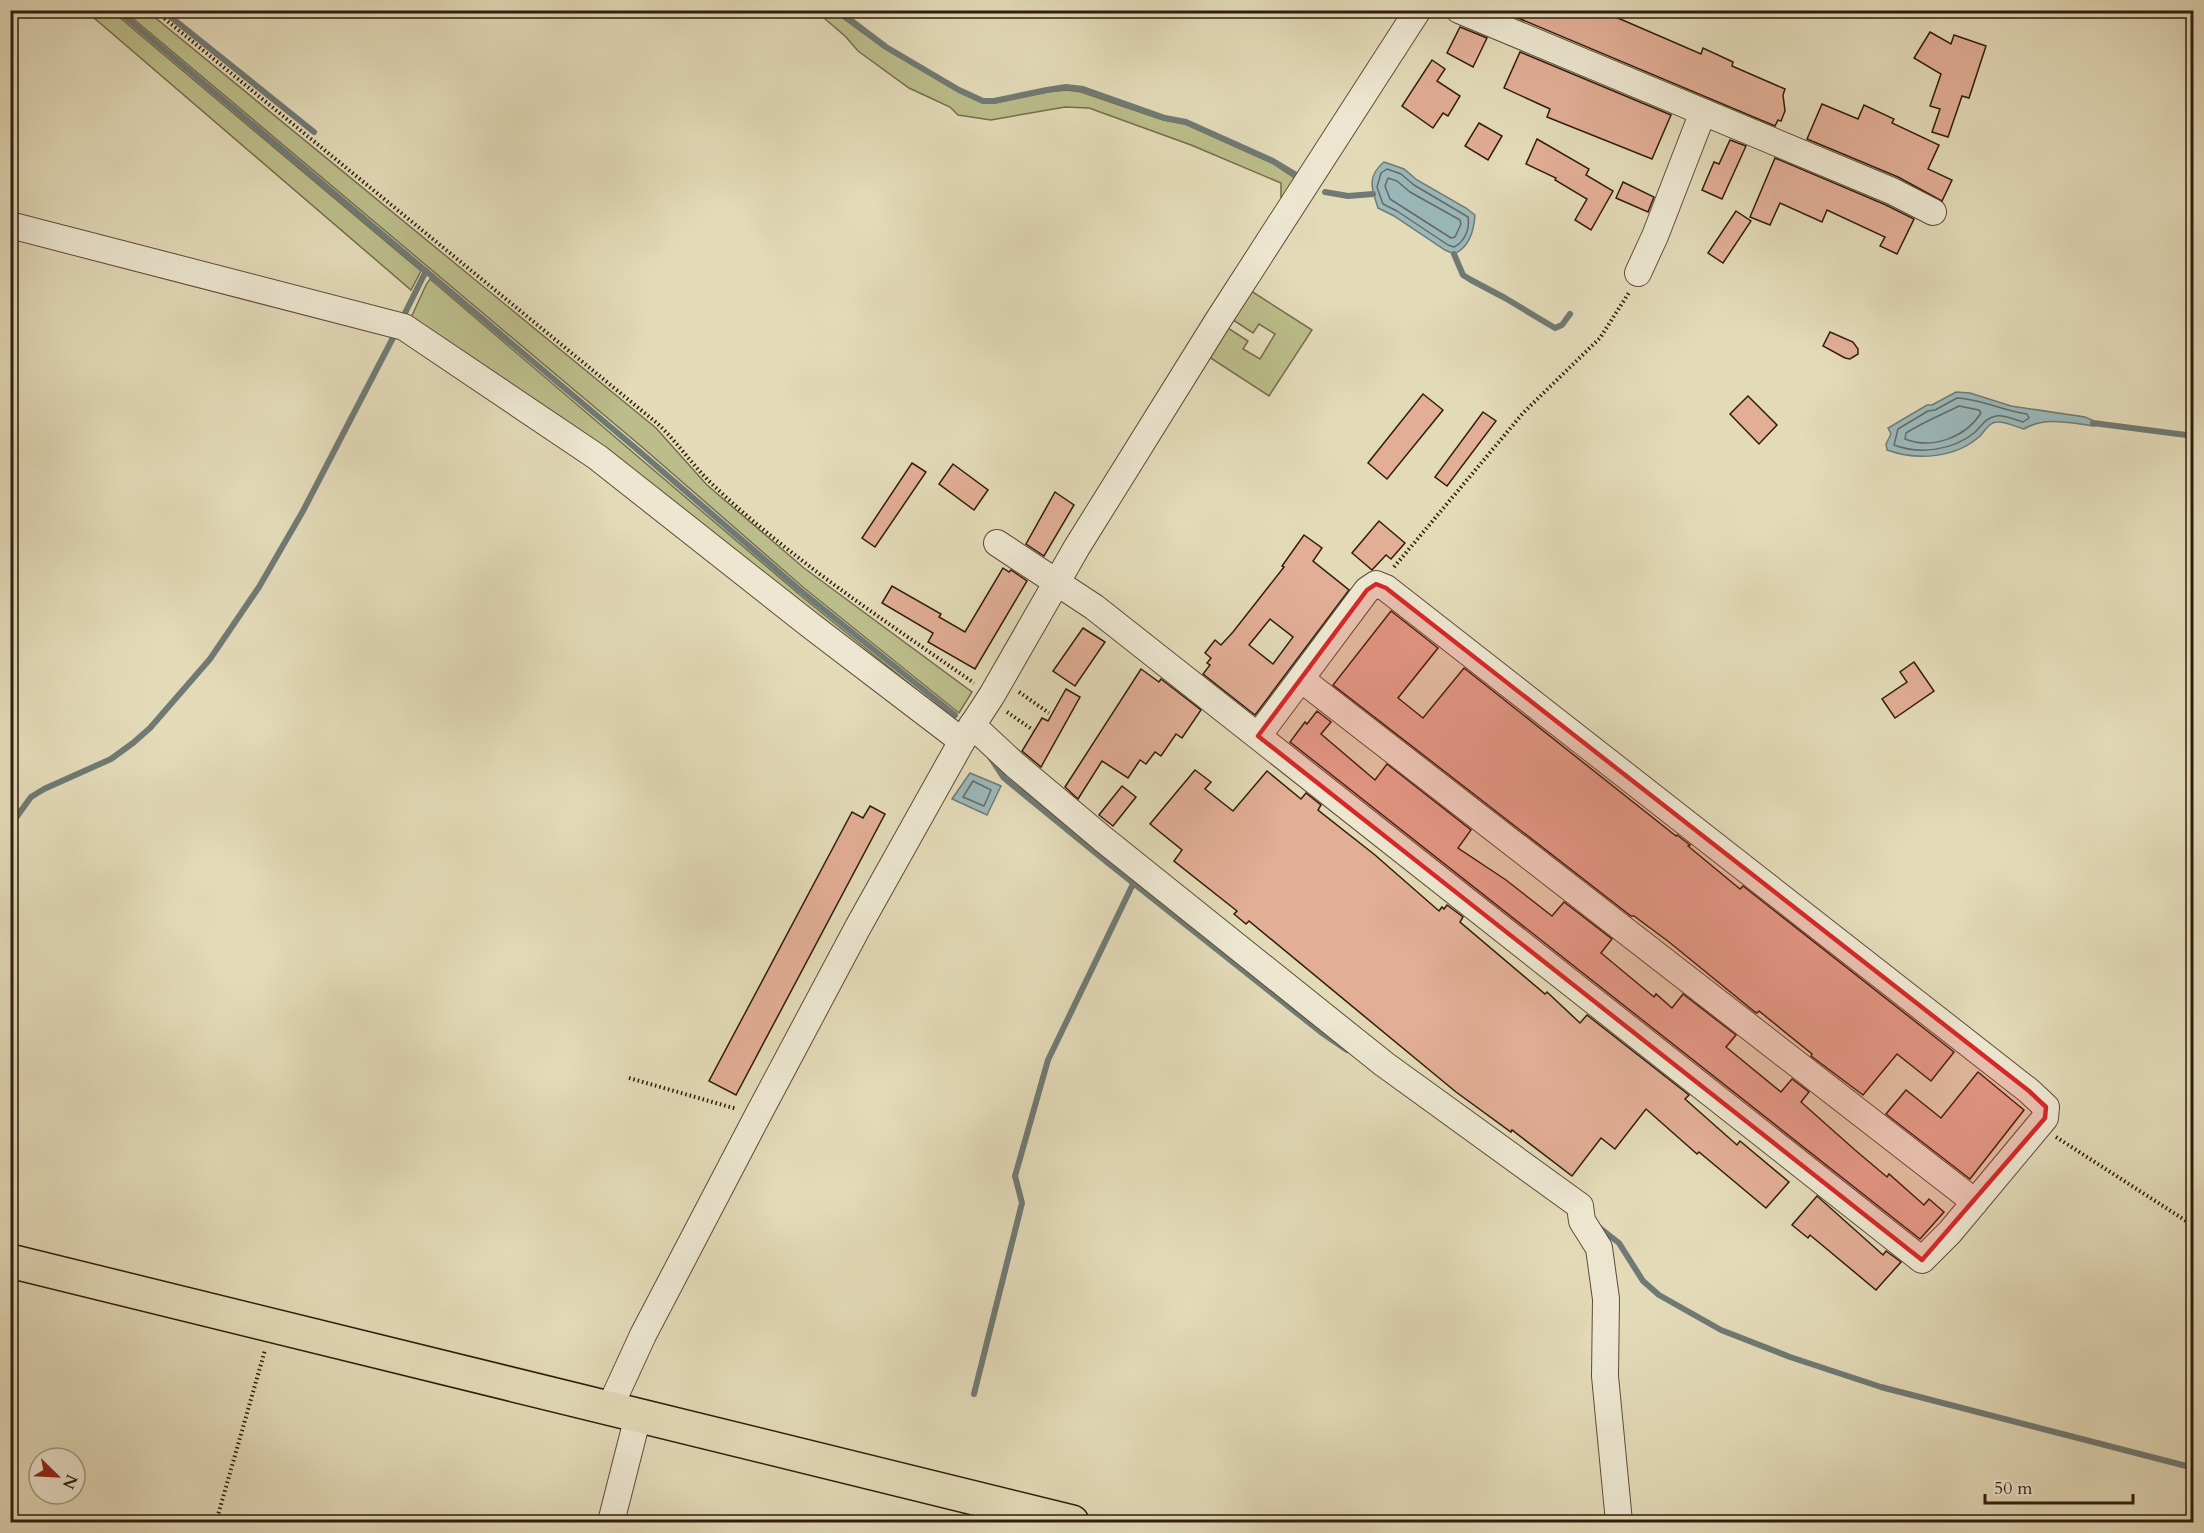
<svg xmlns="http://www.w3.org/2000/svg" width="2204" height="1533" font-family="Cardo,serif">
<rect width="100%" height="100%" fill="#e3dab8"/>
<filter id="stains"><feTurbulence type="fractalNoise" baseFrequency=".00333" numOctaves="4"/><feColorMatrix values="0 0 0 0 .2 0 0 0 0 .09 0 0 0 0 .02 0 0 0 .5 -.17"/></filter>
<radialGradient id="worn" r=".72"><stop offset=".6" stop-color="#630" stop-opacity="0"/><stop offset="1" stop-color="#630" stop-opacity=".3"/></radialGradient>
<g fill="#bbbd8a" stroke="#766d4b" stroke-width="1.5">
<path d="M 86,11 L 112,11 L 421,271 L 411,290 Z"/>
<path d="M 124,11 L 147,11 L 656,428 L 707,485 L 804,568 L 972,692 L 959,713 L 804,588 L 642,447 Z"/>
<path d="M 816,11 L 833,11 L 884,48 L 957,91 L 983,103 L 995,103 L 1047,92 L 1067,90 L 1081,92 L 1163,120 L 1185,124 L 1272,163 L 1296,179 L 1281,201 L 1281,183 L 1191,145 L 1089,108 L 1065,107 L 991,120 L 958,115 L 950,107 L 909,88 L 858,51 L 846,37 Z"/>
<path d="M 430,279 L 800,595 L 953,719 L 409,322 L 426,285 Z"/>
<path d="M 1248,289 L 1312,330 L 1269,396 L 1206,355 L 1225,326 L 1248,341 L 1243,349 L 1260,359 L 1275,334 L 1259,324 L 1253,333 L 1230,318 Z"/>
</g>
<g fill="#9ab8ba" stroke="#707a74" stroke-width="1.5">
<path d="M 1384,162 L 1404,169 L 1417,180 L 1466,208 L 1475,215 C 1474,231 1470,247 1454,254 L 1445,250 L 1394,216 L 1378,208 C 1372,189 1366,177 1384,162 Z"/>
<path d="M 1956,392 L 1970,393 L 2011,406 L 2085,417 L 2092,420 L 2094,426 C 2070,423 2045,416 2024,429 C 2016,427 2005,421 1997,422 C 1989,422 1985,431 1980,436 C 1956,458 1917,461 1887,450 L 1886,444 L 1891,434 L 1888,428 L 1927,405 L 1932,405 Z"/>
<path d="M 970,773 L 1001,786 L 987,815 L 952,799 Z"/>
</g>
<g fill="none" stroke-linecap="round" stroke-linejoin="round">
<g stroke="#666a63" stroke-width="1.5">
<path d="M 1387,169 L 1401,174 L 1414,185 L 1468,217 C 1470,228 1465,242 1454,247 L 1448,245 L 1397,211 L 1383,204 L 1377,187 L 1381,173 Z"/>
<path d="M 1388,178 L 1397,181 L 1410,192 L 1460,220 L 1461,224 L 1455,237 L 1451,238 L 1390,199 L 1385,186 Z"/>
<path d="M 1957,398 C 1981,399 2004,411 2027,414 L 2029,418 L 2023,422 C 2015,420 2004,414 1996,416 C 1985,418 1982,426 1974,433 C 1953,450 1920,455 1894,445 L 1898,429 L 1928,411 L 1935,410 Z"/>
<path d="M 1959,406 L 1979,410 L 1981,413 C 1966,437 1932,450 1905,439 L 1906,433 C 1923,422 1941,415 1959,406 Z"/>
<path d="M 973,781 L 991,790 L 984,806 L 963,797 Z"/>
</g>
<g stroke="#707a74" stroke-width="6">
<path d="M 117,10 L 639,451 L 801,591 L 955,715"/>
<path d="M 162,10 L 314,132"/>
<path d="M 837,10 L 886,47 L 959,90 L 983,101 L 994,101 L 1047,90 L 1066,87 L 1083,89 L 1165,118 L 1186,122 L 1273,161 L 1298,176"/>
<path d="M 1325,192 L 1348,196 L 1373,194"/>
<path d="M 1454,254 L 1463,275 L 1471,280 L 1505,298 L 1555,328 L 1562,325 L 1570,314"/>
<path d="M 402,319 L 426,271"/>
<path d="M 2093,423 L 2194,436"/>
<path d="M 990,757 L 1004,778 L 1108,863 L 1322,1033 L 1347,1050"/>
<path d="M 10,826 L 31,797 L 44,789 L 111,759 L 133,743 L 150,728 L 210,659 L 259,587 L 303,511 L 396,332"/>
<path d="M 1596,1225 L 1619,1243 L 1643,1281 L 1659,1295 L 1721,1330 L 1790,1357 L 1881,1387 L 2194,1468"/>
<path d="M 974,1394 L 1022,1203 L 1015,1176 L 1048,1060 L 1133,884"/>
</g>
</g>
<g fill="#e2ae96" stroke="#311d0c" stroke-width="1.5" fill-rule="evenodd">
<path d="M 1499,10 L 1613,10 L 1611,15 L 1701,54 L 1703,48 L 1733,62 L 1732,66 L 1785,89 L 1783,95 L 1785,111 L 1781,121 L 1778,120 L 1775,126 Z"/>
<path d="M 1460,27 L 1487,38 L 1473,67 L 1447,53 Z"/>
<path d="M 1930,32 L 1951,44 L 1954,35 L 1986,46 L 1969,98 L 1962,96 L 1948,137 L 1932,132 L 1940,109 L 1930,106 L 1941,74 L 1914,58 Z"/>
<path d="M 1520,52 L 1671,115 L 1652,159 L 1547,117 L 1550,109 L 1504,88 Z"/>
<path d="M 1432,60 L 1445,69 L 1437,81 L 1460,96 L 1448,116 L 1443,113 L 1433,128 L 1402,106 Z"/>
<path d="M 1822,104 L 1858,119 L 1864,105 L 1894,119 L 1892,123 L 1939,145 L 1928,169 L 1952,180 L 1942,201 L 1898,177 L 1807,139 Z"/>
<path d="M 1479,123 L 1502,136 L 1488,160 L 1465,146 Z"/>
<path d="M 1537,139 L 1589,169 L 1586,175 L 1613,191 L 1591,230 L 1575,220 L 1587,199 L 1555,180 L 1556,178 L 1526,164 Z"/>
<path d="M 1730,140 L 1746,146 L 1722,199 L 1702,190 L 1714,162 L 1719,164 Z"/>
<path d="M 1775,158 L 1886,205 L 1914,219 L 1897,254 L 1880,246 L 1885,237 L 1827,210 L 1822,222 L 1780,203 L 1770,225 L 1750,217 Z"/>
<path d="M 1623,182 L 1654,197 L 1648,212 L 1616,198 Z"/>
<path d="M 1736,211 L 1751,221 L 1723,263 L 1708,253 Z"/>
<path d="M 1830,332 L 1853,342 L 1858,349 L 1858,354 L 1850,359 L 1845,358 L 1823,346 Z"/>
<path d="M 1423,394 L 1443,410 L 1387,479 L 1368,463 Z"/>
<path d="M 1748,396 L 1777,425 L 1759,444 L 1730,414 Z"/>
<path d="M 1483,412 L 1496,421 L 1447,486 L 1435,477 Z"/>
<path d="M 912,463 L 926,472 L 875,547 L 862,538 Z"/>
<path d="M 953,464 L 988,490 L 974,510 L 939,484 Z"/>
<path d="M 1055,492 L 1074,505 L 1044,556 L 1026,544 Z"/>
<path d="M 1379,521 L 1405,543 L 1391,559 L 1386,555 L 1372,570 L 1352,553 Z"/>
<path d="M 1304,535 L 1322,548 L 1313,561 L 1349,590 L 1255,715 L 1203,674 L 1210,665 L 1207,663 L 1211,658 L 1205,653 L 1215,640 L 1221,645 L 1233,632 L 1284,567 L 1282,566 ZM 1270,619 L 1293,637 L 1273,664 L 1249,645 Z"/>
<path d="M 1003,568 L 1009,572 L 1011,570 L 1027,581 L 975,669 L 928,642 L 933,633 L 882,603 L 892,586 L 941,614 L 939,617 L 965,632 Z"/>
<path d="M 1391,611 L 1438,648 L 1398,698 L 1423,718 L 1464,668 L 1676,836 L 1677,835 L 1690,845 L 1688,846 L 1740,889 L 1743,886 L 1954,1052 L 1931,1081 L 1897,1054 L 1863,1095 L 1811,1056 L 1812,1054 L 1759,1011 L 1757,1013 L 1755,1012 L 1669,942 L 1634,916 L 1631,916 L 1333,685 Z"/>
<path d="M 1083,628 L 1105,642 L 1075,686 L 1053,671 Z"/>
<path d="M 1914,662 L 1934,691 L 1895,718 L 1882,699 L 1907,682 L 1900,672 Z"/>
<path d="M 1141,669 L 1159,682 L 1161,679 L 1201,710 L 1182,738 L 1176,734 L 1161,756 L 1155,752 L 1146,764 L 1140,760 L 1128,778 L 1102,761 L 1078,799 L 1065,787 Z"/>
<path d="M 1066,689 L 1080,697 L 1041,767 L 1022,751 L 1042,718 L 1048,721 Z"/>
<path d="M 1317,711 L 1331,722 L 1321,734 L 1375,780 L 1387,764 L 1471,830 L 1458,848 L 1506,880 L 1552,916 L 1564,902 L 1612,939 L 1601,953 L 1654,997 L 1656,994 L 1672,1008 L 1683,994 L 1736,1035 L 1726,1047 L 1781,1092 L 1792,1079 L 1809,1092 L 1801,1102 L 1855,1150 L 1887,1177 L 1889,1174 L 1924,1205 L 1929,1199 L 1944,1212 L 1920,1239 L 1290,742 L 1305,722 L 1307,724 Z"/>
<path d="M 1195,770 L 1211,782 L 1205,789 L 1233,811 L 1267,771 L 1301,799 L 1306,793 L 1321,805 L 1318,810 L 1375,855 L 1439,911 L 1442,907 L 1444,909 L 1447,905 L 1463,917 L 1460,922 L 1545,994 L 1547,992 L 1580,1023 L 1587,1015 L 1689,1095 L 1685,1099 L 1737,1145 L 1740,1141 L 1789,1182 L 1766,1208 L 1699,1152 L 1697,1154 L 1646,1109 L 1615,1149 L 1601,1138 L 1572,1176 L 1512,1130 L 1511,1132 L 1456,1092 L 1249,921 L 1246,924 L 1234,914 L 1237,911 L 1174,861 L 1182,850 L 1150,824 Z"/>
<path d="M 1122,786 L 1136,797 L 1113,826 L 1099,815 Z"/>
<path d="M 870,806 L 885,814 L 736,1095 L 709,1081 L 852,812 L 863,818 Z"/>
<path d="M 1978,1072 L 2024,1110 L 1970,1179 L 1886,1114 L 1906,1090 L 1941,1118 Z"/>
<path d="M 1817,1196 L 1883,1255 L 1886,1251 L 1901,1262 L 1876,1290 L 1810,1235 L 1808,1238 L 1792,1225 Z"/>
</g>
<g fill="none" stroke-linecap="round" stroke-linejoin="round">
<defs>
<g id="minor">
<path d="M 1459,10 L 1892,191 L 1933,212"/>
<path d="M 10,225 L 404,327 L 597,457 L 810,625 L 962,741"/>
<path d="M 1638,273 L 1655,236 L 1703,112"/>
<path d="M 997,543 L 1094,607 L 1922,1260 L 1950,1232 L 2045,1118 L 2046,1107 L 2029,1091 L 1386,588 L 1376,584 L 1367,590 L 1258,736"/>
<path d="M 1301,679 L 1975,1202"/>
<path d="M 972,725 L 1015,765 L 1103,839 L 1384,1064 L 1580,1206 L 1582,1221 L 1599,1248 L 1606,1299 L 1605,1376 L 1619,1522"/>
<path d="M 609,1409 L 643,1335 L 758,1115 L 858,927 L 962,741 L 992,695 L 1077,547 L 1217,322 L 1418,10"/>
<path d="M 611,1522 L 638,1416"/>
</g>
<path id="major" d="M 10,1261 L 1072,1522"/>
</defs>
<use href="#minor" stroke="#5e4c37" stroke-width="28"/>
<use href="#major" stroke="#311d0c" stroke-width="36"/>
<g stroke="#311d0c" stroke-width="4" stroke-dasharray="1.5 3" stroke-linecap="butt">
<path d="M 154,10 L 658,424 C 678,443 693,466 713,485 C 792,560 885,621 974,683"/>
<path d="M 1394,567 L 1524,412 L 1600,338 L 1630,291"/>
<path d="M 1019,692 L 1049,713"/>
<path d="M 1007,712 L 1033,730"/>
<path d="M 629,1078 L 737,1109"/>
<path d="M 2056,1137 L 2194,1226"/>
<path d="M 216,1522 L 265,1350"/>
</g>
<use href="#minor" stroke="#ede7d1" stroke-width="26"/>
<use href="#major" stroke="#e3dab8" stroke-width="33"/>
</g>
<path fill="#d62828" fill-opacity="0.2" stroke="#d62828" stroke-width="4.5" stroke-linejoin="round" d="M 1376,584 L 1386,588 L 2029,1091 L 2046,1107 L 2045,1118 L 1922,1260 L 1258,736 L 1367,590 Z"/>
<rect width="2204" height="1533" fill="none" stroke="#e3dab8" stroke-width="36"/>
<rect x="12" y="12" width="2180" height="1509" fill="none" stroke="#311d0c" stroke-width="3"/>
<rect x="18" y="18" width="2168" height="1497" fill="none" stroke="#311d0c" stroke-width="1.5"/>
<g transform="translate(57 1476) rotate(114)"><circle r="28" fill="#ede7d1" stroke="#a29682" stroke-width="1.5"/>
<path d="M0-4.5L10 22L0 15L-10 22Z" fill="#8f2418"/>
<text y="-9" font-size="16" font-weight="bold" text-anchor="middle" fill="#311d0c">N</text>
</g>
<path d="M1985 1494v9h148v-9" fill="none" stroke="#311d0c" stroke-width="3"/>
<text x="1994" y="1494" font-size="18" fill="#311d0c" stroke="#ede7d1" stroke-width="4.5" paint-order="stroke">50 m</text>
<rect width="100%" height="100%" filter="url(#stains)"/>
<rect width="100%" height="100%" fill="url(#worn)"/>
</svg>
